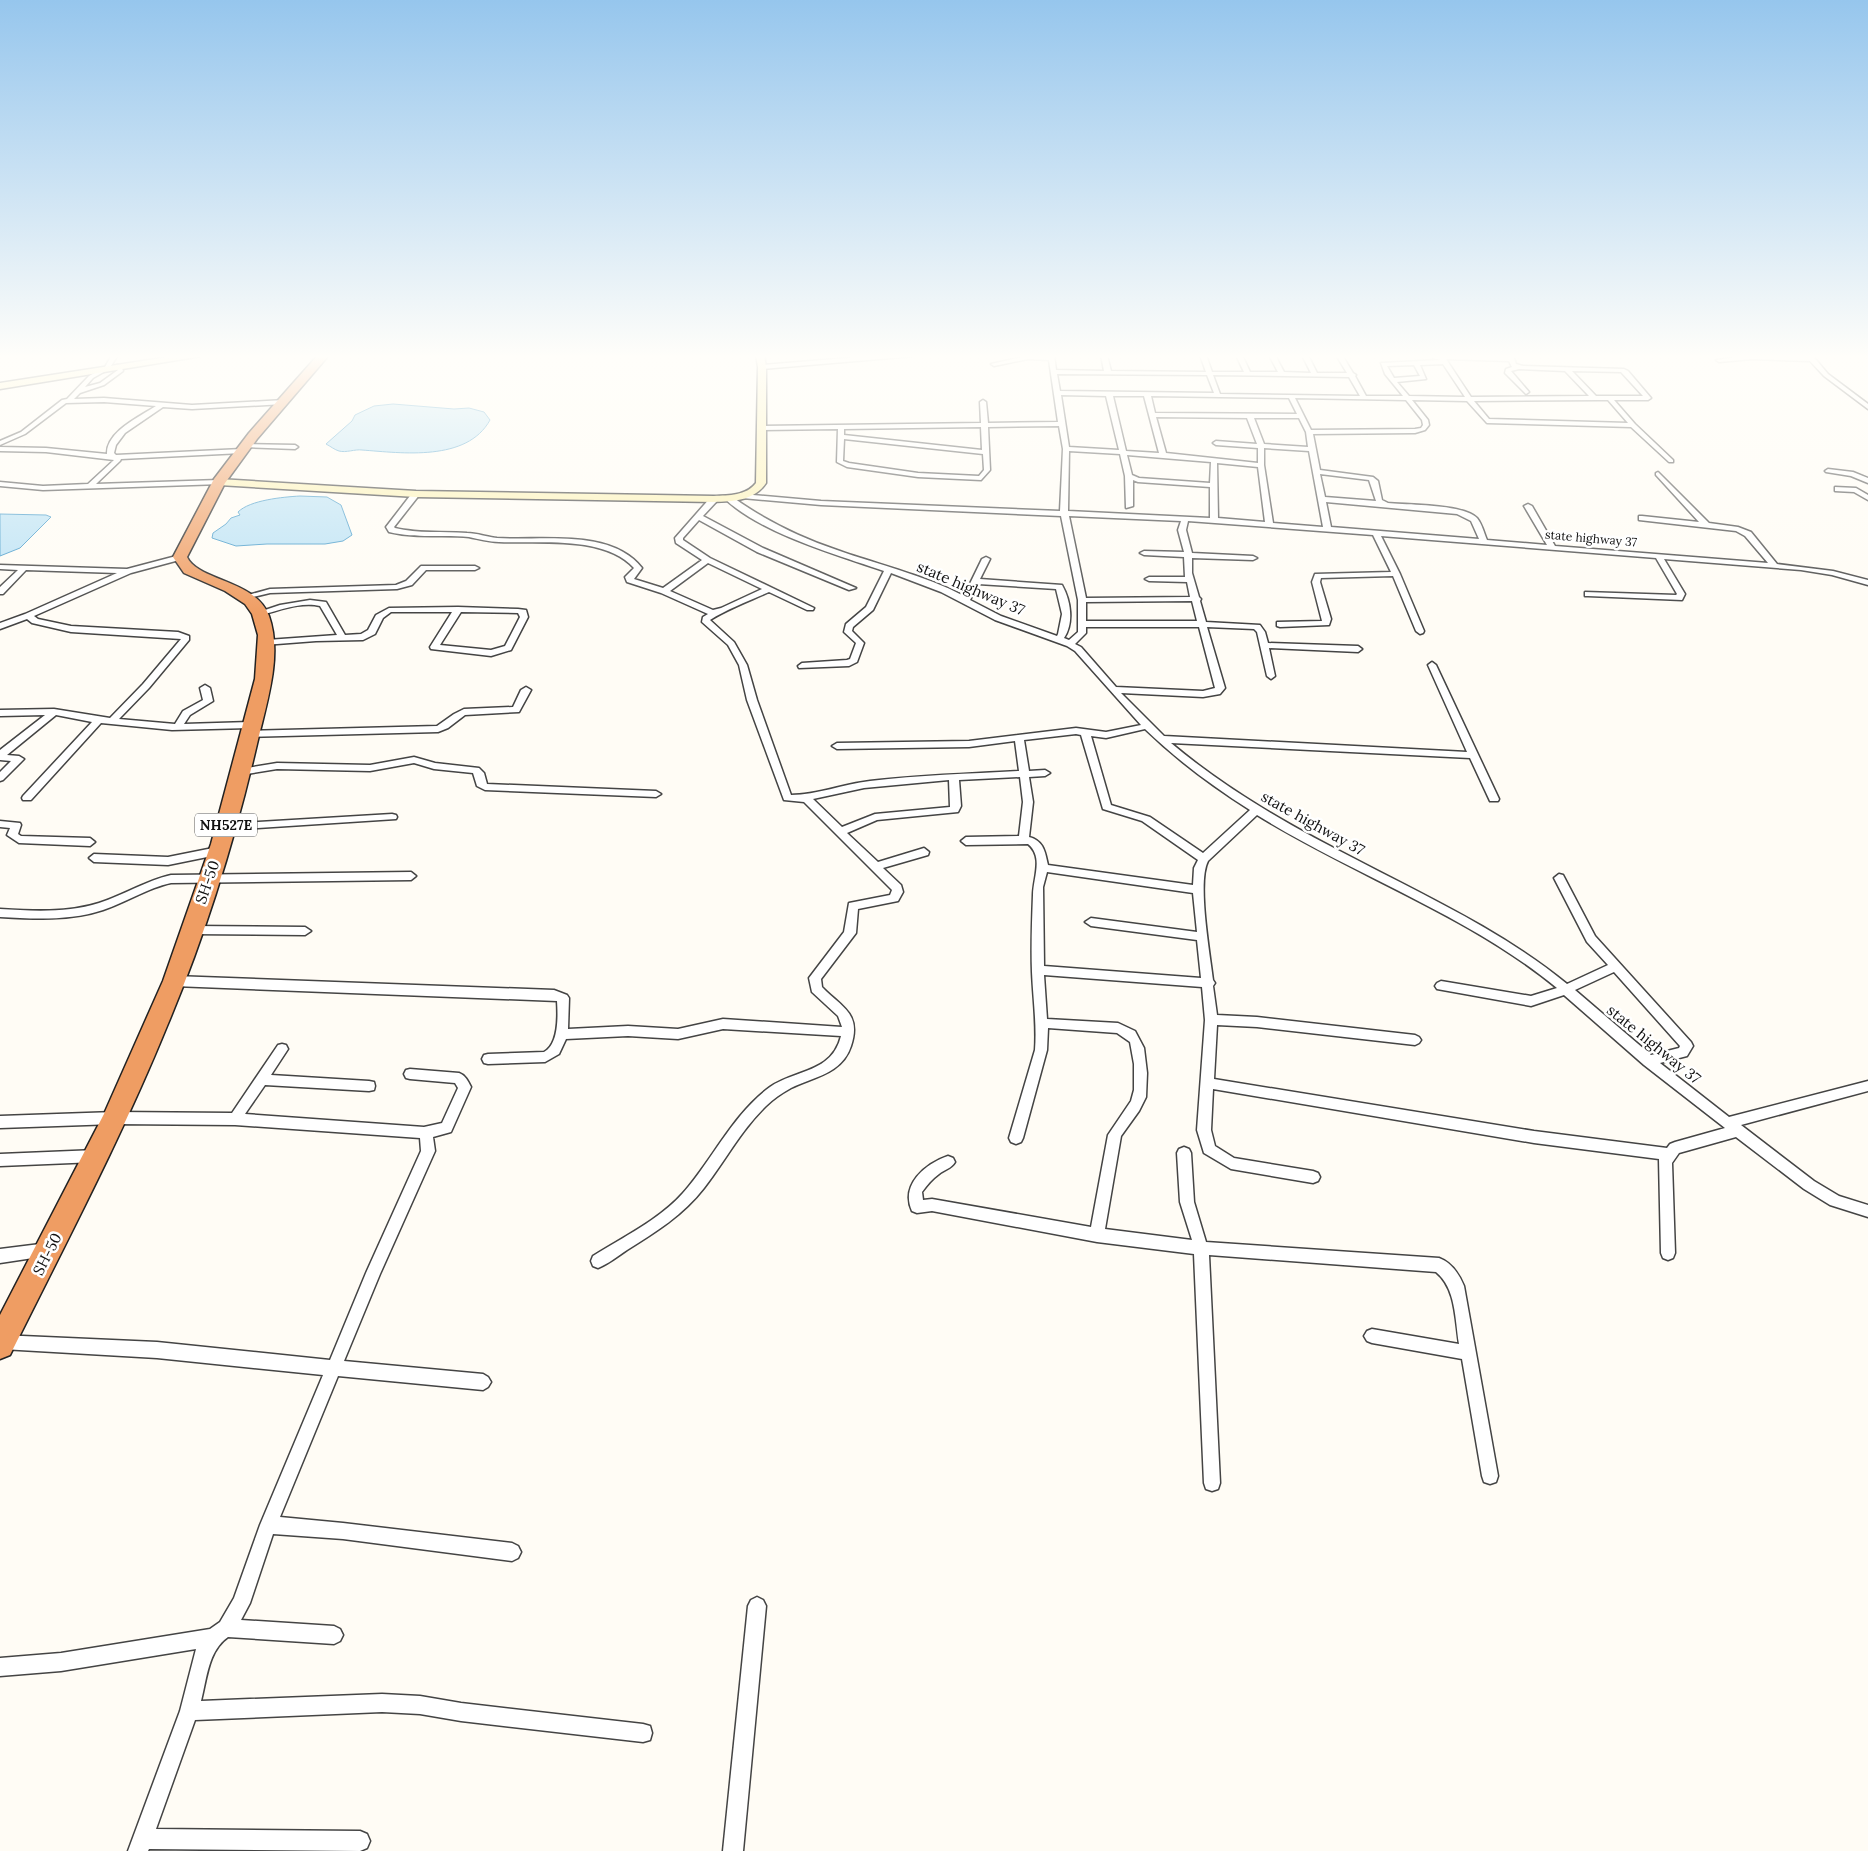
<svg xmlns="http://www.w3.org/2000/svg" width="1868" height="1851" font-family="Lora,serif">
<rect width="100%" height="100%" fill="#fffcf5"/>
<g fill="#bbe2f5" stroke="#449aca">
<path d="M 393,404 L 454,409 L 469,408 L 484,412 L 490,420 C 467,462 402,453 362,450 C 355,449 346,453 339,451 C 335,450 330,446 326,444 L 352,421 L 355,415 L 374,406 Z"/>
<path d="M 300,496 L 327,497 L 341,505 L 352,535 L 343,541 L 325,544 L 267,544 L 236,546 L 212,538 L 213,533 L 226,524 L 231,518 L 240,515 L 238,512 C 250,500 283,497 300,496 Z"/>
<path d="M 0,514 L 46,515 L 51,517 L 20,548 L 0,556 Z"/>
</g>
<g fill="none" stroke-linecap="round" stroke-linejoin="round">
<defs>
<g id="street">
<path d="M 112,355 L 118,355 L 109,369 L 93,378 L 85,387 L 100,383 L 118,370 L 117,365 L 121,365 L 123,371 L 104,385 L 80,393 L 74,399 L 104,398 L 192,405 L 284,400 L 287,402 L 284,404 L 192,409 L 163,407 L 125,433 L 116,445 L 114,453 L 116,455 L 242,449 L 245,451 L 242,453 L 121,459 L 120,461 L 96,484 L 219,480 L 223,482 L 222,484 L 43,490 L 0,486 L 0,482 L 43,486 L 88,484 L 114,460 L 46,452 L 0,451 L 0,447 L 46,448 L 107,454 C 106,432 139,417 156,406 L 104,402 L 66,403 L 25,434 L 0,445 L 0,441 L 21,432 L 62,400 L 67,399 L 89,376 L 105,367 Z"/>
<path d="M 884,355 L 926,355 L 762,369 L 759,367 L 762,365 Z"/>
<path d="M 1020,355 L 1054,355 L 1056,370 L 1104,371 L 1101,355 L 1107,355 L 1111,371 L 1206,372 L 1200,355 L 1206,355 L 1212,372 L 1244,372 L 1236,355 L 1242,355 L 1250,372 L 1278,372 L 1269,355 L 1275,355 L 1284,372 L 1311,373 L 1302,355 L 1308,355 L 1317,373 L 1347,373 L 1336,355 L 1342,355 L 1353,373 L 1356,375 L 1355,376 L 1366,396 L 1403,396 L 1385,374 L 1381,363 L 1441,360 L 1433,358 L 1434,355 L 1508,357 L 1507,355 L 1513,355 L 1516,364 L 1523,366 L 1624,369 L 1628,371 L 1651,398 L 1648,400 L 1614,400 L 1635,424 L 1673,460 L 1673,462 L 1669,462 L 1631,427 L 1487,423 L 1467,401 L 1412,400 L 1428,420 L 1429,425 L 1425,430 L 1415,433 L 1313,434 L 1320,470 L 1373,477 L 1378,481 L 1382,500 L 1388,503 C 1407,505 1464,504 1477,518 C 1482,524 1484,533 1487,540 L 1547,545 L 1524,506 L 1528,504 L 1532,506 L 1555,546 L 1768,563 L 1745,536 L 1736,531 L 1639,520 L 1639,516 L 1642,516 L 1699,522 L 1656,475 L 1656,473 L 1658,472 L 1709,523 L 1738,527 L 1751,532 L 1777,564 L 1833,571 L 1868,580 L 1868,585 L 1832,575 L 1801,570 L 1664,559 L 1685,594 L 1682,600 L 1588,596 L 1585,596 L 1585,592 L 1676,595 L 1677,594 L 1656,558 L 1381,536 L 1400,574 L 1424,631 L 1423,633 L 1420,634 L 1416,631 L 1393,576 L 1321,578 L 1320,582 L 1331,619 L 1329,625 L 1280,627 L 1277,626 L 1277,622 L 1322,621 L 1312,582 L 1315,574 L 1391,572 L 1373,535 L 1188,521 L 1186,530 L 1192,553 L 1253,556 L 1257,558 L 1253,560 L 1192,558 L 1192,573 L 1199,597 L 1201,599 L 1200,601 L 1206,622 L 1260,625 L 1265,632 L 1268,643 L 1358,646 L 1362,649 L 1358,652 L 1269,648 L 1275,676 L 1271,679 L 1267,676 L 1257,632 L 1254,629 L 1207,627 L 1225,688 L 1220,694 L 1203,697 L 1121,693 L 1164,736 L 1467,752 L 1428,665 L 1432,662 L 1436,665 L 1499,799 L 1498,801 L 1490,801 L 1470,758 L 1171,743 C 1228,791 1292,827 1359,861 C 1430,898 1505,933 1567,984 L 1608,965 L 1587,942 L 1554,878 L 1559,874 L 1563,875 L 1595,936 L 1691,1042 L 1693,1046 L 1687,1056 L 1660,1063 L 1729,1117 L 1868,1081 L 1868,1091 L 1741,1125 L 1814,1181 L 1839,1196 L 1868,1205 L 1868,1217 L 1830,1205 L 1804,1189 L 1736,1137 L 1679,1153 L 1672,1163 L 1675,1253 L 1673,1258 L 1668,1260 L 1663,1258 L 1661,1253 L 1659,1159 L 1534,1143 L 1213,1089 L 1211,1130 L 1215,1146 L 1234,1158 L 1313,1171 L 1318,1173 L 1320,1177 L 1318,1181 L 1313,1183 L 1231,1169 L 1204,1153 L 1197,1130 L 1205,1020 L 1202,987 L 1044,975 L 1047,1019 L 1118,1023 L 1135,1031 L 1144,1048 L 1147,1073 L 1146,1097 L 1139,1111 L 1121,1136 L 1105,1229 L 1192,1240 L 1180,1202 L 1177,1153 L 1179,1149 L 1184,1147 L 1189,1149 L 1191,1153 L 1194,1202 L 1206,1242 L 1439,1258 C 1452,1263 1459,1274 1464,1286 L 1498,1476 L 1496,1482 L 1490,1484 L 1484,1482 L 1482,1476 L 1462,1359 L 1372,1343 L 1367,1341 L 1364,1336 L 1367,1331 L 1372,1329 L 1459,1344 C 1455,1319 1456,1288 1436,1272 L 1209,1255 L 1220,1483 L 1218,1489 L 1212,1491 L 1206,1489 L 1204,1483 L 1194,1254 L 1097,1242 L 932,1211 L 917,1213 L 912,1211 C 900,1185 925,1164 948,1156 L 953,1158 L 955,1162 C 952,1168 944,1170 939,1174 C 932,1179 927,1185 922,1192 L 923,1200 L 932,1199 L 1091,1227 L 1108,1135 L 1131,1101 L 1134,1090 L 1134,1064 L 1130,1042 L 1117,1033 L 1048,1028 L 1047,1050 L 1023,1138 L 1021,1142 L 1016,1144 L 1011,1142 L 1009,1138 L 1035,1050 C 1037,1024 1033,998 1032,972 C 1031,947 1032,921 1033,895 C 1033,878 1044,857 1028,844 L 966,845 L 961,841 L 966,837 L 1019,836 L 1023,802 L 1020,777 L 959,780 L 961,806 L 958,812 L 877,820 L 847,833 L 878,862 L 924,848 L 929,852 L 928,855 L 883,868 L 901,885 L 903,892 L 898,901 L 858,909 L 856,933 L 821,979 L 822,987 C 841,1007 862,1013 851,1046 C 842,1074 813,1077 791,1088 C 782,1093 773,1099 766,1106 C 741,1130 725,1161 704,1188 C 683,1215 656,1232 627,1250 C 618,1256 608,1264 598,1268 L 593,1266 L 591,1261 L 593,1256 C 623,1237 659,1220 683,1193 C 713,1159 733,1114 770,1087 C 796,1069 832,1073 841,1036 L 723,1029 L 678,1039 L 628,1036 L 566,1039 L 559,1054 L 545,1062 L 488,1064 L 484,1063 L 482,1059 L 484,1055 L 488,1054 L 544,1052 C 559,1044 558,1016 557,1001 L 174,986 L 170,984 L 168,981 L 170,978 L 174,976 L 554,990 L 567,995 L 569,998 L 568,1029 L 628,1026 L 678,1029 L 723,1019 L 842,1027 L 838,1016 L 812,992 L 809,978 L 844,932 L 849,903 L 890,895 L 892,890 L 804,802 L 784,800 L 747,700 L 739,665 L 728,645 L 702,622 L 703,617 L 708,614 L 661,593 L 627,582 L 625,577 L 634,568 C 604,535 540,544 499,542 C 489,542 479,539 469,537 C 441,534 418,539 389,532 L 386,527 L 413,492 L 416,492 L 420,494 L 394,527 L 395,528 C 418,534 443,531 467,533 C 477,533 487,537 497,538 C 542,541 611,528 642,568 L 634,579 L 663,588 L 702,560 L 676,543 L 675,538 L 711,497 L 717,497 L 717,501 L 703,516 L 763,548 L 856,588 L 849,590 L 757,552 L 699,520 L 683,538 L 683,540 L 710,558 L 814,608 L 813,610 L 807,610 L 769,592 C 749,601 727,609 710,620 L 734,642 L 747,665 L 757,700 L 791,795 C 817,795 843,784 870,781 C 919,775 969,774 1019,771 L 1015,741 L 969,747 L 837,749 L 832,746 L 837,743 L 969,741 L 1076,728 L 1106,732 L 1141,725 L 1075,651 L 1067,646 L 995,620 L 941,592 L 891,573 L 873,610 L 853,627 L 852,631 L 864,643 L 857,662 L 849,666 L 799,668 L 798,666 L 802,663 L 847,660 L 850,659 L 856,643 L 844,632 L 846,624 L 866,607 L 884,571 C 837,555 760,533 724,498 L 731,496 C 764,520 799,537 837,550 C 879,565 924,575 964,596 L 982,559 L 986,557 L 990,559 L 980,579 L 1062,585 C 1071,601 1074,623 1064,638 L 1069,640 L 1078,632 L 1078,600 L 1061,516 L 821,505 L 742,498 L 738,496 L 742,494 L 821,501 L 1060,511 L 1063,449 L 1059,426 L 988,427 L 990,470 L 981,480 L 918,477 L 847,467 L 837,462 L 838,429 L 762,430 L 759,428 L 762,426 L 981,423 L 980,402 L 983,400 L 986,402 L 988,423 L 1058,422 L 1049,360 L 1028,359 L 994,366 L 991,364 L 1023,357 ZM 1446,359 L 1509,361 L 1512,367 L 1506,369 L 1505,373 L 1526,394 L 1529,392 L 1511,371 L 1519,369 L 1565,371 L 1589,396 L 1471,397 ZM 1443,364 L 1465,397 L 1409,396 L 1397,382 L 1426,379 L 1420,365 ZM 1414,365 L 1420,376 L 1394,378 L 1387,366 ZM 1572,371 L 1621,372 L 1643,396 L 1596,396 ZM 1057,374 L 1207,375 L 1214,393 L 1060,391 ZM 1213,375 L 1349,377 L 1360,396 L 1220,394 ZM 1061,395 L 1106,396 L 1119,450 L 1069,447 ZM 1113,396 L 1144,396 L 1159,453 L 1126,451 ZM 1151,396 L 1289,398 L 1297,414 L 1155,413 ZM 1295,398 L 1406,400 L 1422,420 L 1423,425 L 1421,428 L 1415,429 L 1311,430 ZM 1597,400 L 1608,400 L 1628,423 L 1489,419 L 1474,401 ZM 1156,417 L 1247,418 L 1257,444 L 1216,441 L 1213,443 L 1216,445 L 1258,448 L 1258,463 L 1166,453 ZM 1254,418 L 1299,418 L 1306,432 L 1308,447 L 1264,444 ZM 981,427 L 982,450 L 844,435 L 844,429 ZM 844,439 L 983,454 L 984,470 L 979,476 L 918,473 L 849,463 L 843,461 ZM 1264,448 L 1309,451 L 1323,527 L 1273,523 L 1264,465 ZM 1069,451 L 1120,454 L 1125,476 L 1126,508 L 1133,506 L 1133,480 L 1138,482 L 1210,487 L 1210,518 L 1068,511 ZM 1127,455 L 1211,462 L 1210,483 L 1139,478 L 1132,475 ZM 1217,463 L 1258,467 L 1265,522 L 1218,518 ZM 1320,474 L 1369,480 L 1376,501 L 1325,497 ZM 1326,502 L 1457,514 L 1471,521 L 1479,539 L 1331,527 ZM 1069,516 L 1181,521 L 1178,530 L 1184,552 L 1144,551 L 1140,553 L 1144,555 L 1184,557 L 1185,577 L 1149,577 L 1145,579 L 1149,581 L 1187,582 L 1190,597 L 1086,598 ZM 708,563 L 762,589 L 721,608 L 713,610 L 670,591 ZM 978,584 L 1056,589 L 1062,614 L 1058,634 L 1057,636 L 1001,616 L 970,600 ZM 1192,601 L 1197,621 L 1086,621 L 1086,602 ZM 1086,627 L 1199,627 L 1215,688 L 1203,691 L 1116,687 L 1081,647 L 1075,644 L 1086,633 ZM 1145,729 C 1176,759 1212,786 1250,810 L 1203,853 L 1150,817 L 1111,805 L 1091,736 L 1106,738 ZM 1076,734 L 1081,735 L 1103,809 L 1142,821 L 1198,860 L 1194,868 L 1193,885 L 1048,865 C 1045,852 1044,841 1029,837 L 1033,802 L 1029,777 L 1045,776 L 1050,773 L 1045,770 L 1029,771 L 1024,740 ZM 949,780 L 950,807 L 875,814 L 842,827 L 813,799 L 864,788 ZM 1257,815 C 1355,876 1467,914 1557,988 L 1531,996 L 1441,981 L 1437,983 L 1435,986 L 1437,989 L 1531,1006 L 1564,995 L 1644,1065 L 1725,1128 L 1675,1142 L 1670,1144 L 1667,1148 L 1534,1131 L 1214,1079 L 1217,1025 L 1257,1027 L 1415,1045 L 1419,1043 L 1421,1040 L 1419,1037 L 1415,1035 L 1257,1017 L 1217,1015 L 1213,986 L 1215,983 L 1213,980 C 1210,954 1197,882 1208,861 ZM 1047,872 L 1193,893 L 1197,932 L 1091,918 L 1085,922 L 1091,926 L 1197,940 L 1201,978 L 1044,966 L 1043,887 ZM 1614,972 L 1680,1046 L 1679,1048 L 1651,1055 L 1575,990 Z"/>
<path d="M 1750,355 L 1807,357 L 1805,355 L 1812,355 L 1828,374 L 1868,404 L 1868,409 L 1824,376 L 1810,361 L 1752,359 L 1719,362 L 1716,360 Z"/>
<path d="M 246,444 L 295,445 L 298,447 L 295,449 L 244,447 L 244,445 Z"/>
<path d="M 1828,469 L 1853,472 L 1868,478 L 1868,483 L 1851,476 L 1826,472 L 1825,471 Z"/>
<path d="M 1835,487 L 1856,488 L 1868,495 L 1868,500 L 1854,492 L 1835,491 Z"/>
<path d="M 180,555 L 184,557 L 183,559 L 131,573 L 34,616 L 38,619 L 71,626 L 178,632 L 189,636 L 189,640 L 149,688 L 119,719 L 175,724 L 183,711 L 203,700 L 200,688 L 205,685 L 210,688 L 213,701 L 190,715 L 184,724 L 250,722 L 255,725 L 250,728 L 172,730 L 101,723 L 31,800 L 23,800 L 22,798 L 23,796 L 92,722 L 56,715 L 7,755 L 19,756 L 24,759 L 3,780 L 0,781 L 0,772 L 11,761 L 0,760 L 0,750 L 45,715 L 0,716 L 0,710 L 54,709 L 110,718 L 143,684 L 181,639 L 71,632 L 32,623 L 27,619 L 0,629 L 0,623 L 25,614 L 117,573 L 26,570 L 3,594 L 0,594 L 0,587 L 18,570 L 0,569 L 0,565 L 127,569 Z"/>
<path d="M 421,566 L 475,566 L 479,568 L 475,570 L 426,570 L 412,585 L 397,589 L 270,593 L 245,599 L 241,597 L 270,589 L 396,585 L 406,581 Z"/>
<path d="M 310,600 L 326,602 L 345,635 L 361,634 L 368,630 L 376,615 L 389,608 L 458,607 L 518,609 L 526,610 L 528,617 L 511,650 L 491,656 L 431,649 L 430,647 L 452,612 L 391,612 L 383,618 L 375,634 L 363,640 L 316,641 L 264,645 L 263,643 L 267,640 L 337,635 L 320,606 C 301,601 278,611 260,615 L 256,613 L 280,605 ZM 461,612 L 518,613 L 520,617 L 505,646 L 491,650 L 440,645 Z"/>
<path d="M 526,687 L 531,690 L 519,712 L 465,715 L 448,728 L 438,732 L 249,737 L 244,734 L 249,731 L 437,726 L 454,714 L 464,709 L 513,707 L 521,690 Z"/>
<path d="M 414,757 L 435,763 L 479,768 L 484,773 L 487,784 L 656,791 L 661,794 L 656,797 L 485,790 L 477,786 L 473,773 L 434,769 L 414,763 L 370,771 L 277,769 L 241,775 L 236,772 L 241,769 L 277,763 L 370,765 Z"/>
<path d="M 392,814 L 396,815 L 397,817 L 396,819 L 225,830 L 220,827 L 225,824 Z"/>
<path d="M 0,821 L 20,823 L 21,825 L 18,834 L 21,836 L 90,838 L 95,842 L 90,846 L 19,843 L 7,835 L 10,828 L 0,827 Z"/>
<path d="M 218,847 L 223,851 L 222,854 L 168,865 L 94,862 L 89,858 L 94,854 L 168,857 Z"/>
<path d="M 411,872 L 416,876 L 411,880 L 171,883 C 147,888 127,902 103,910 C 70,921 34,919 0,917 L 0,909 C 32,911 68,913 99,903 C 124,895 145,881 171,875 Z"/>
<path d="M 191,926 L 305,927 L 311,931 L 305,935 L 191,934 L 185,930 Z"/>
<path d="M 282,1044 L 286,1045 L 288,1049 L 271,1075 L 369,1081 L 374,1082 L 375,1086 L 374,1090 L 369,1091 L 265,1085 L 245,1114 L 424,1127 L 442,1123 L 458,1088 L 455,1083 L 410,1079 L 406,1078 L 404,1074 L 406,1070 L 410,1069 L 459,1073 C 465,1075 468,1081 471,1087 L 451,1132 L 433,1137 L 435,1151 L 380,1274 L 344,1361 L 483,1374 L 488,1377 L 491,1382 L 488,1387 L 483,1390 L 338,1376 L 280,1517 L 343,1523 L 512,1543 L 518,1546 L 521,1552 L 518,1558 L 512,1561 L 343,1539 L 273,1534 L 250,1603 L 241,1620 L 334,1626 L 340,1629 L 343,1635 L 340,1641 L 334,1644 L 228,1637 C 208,1651 207,1678 201,1701 L 382,1694 L 420,1696 L 461,1703 L 643,1724 L 650,1726 L 652,1733 L 650,1740 L 643,1742 L 461,1721 L 420,1714 L 382,1712 L 195,1720 L 156,1829 L 360,1831 L 367,1834 L 370,1841 L 367,1848 L 360,1851 L 149,1849 L 148,1851 L 128,1851 L 180,1711 L 196,1649 L 61,1671 L 0,1676 L 0,1658 L 61,1653 L 210,1629 L 220,1622 L 234,1598 L 260,1525 L 323,1375 L 157,1358 L 2,1349 L 0,1349 L 0,1335 L 157,1342 L 330,1360 L 366,1273 L 421,1151 L 420,1138 L 235,1125 L 115,1124 L 0,1128 L 0,1116 L 115,1112 L 232,1113 L 278,1045 Z"/>
<path d="M 96,1150 L 101,1152 L 103,1156 L 101,1160 L 96,1162 L 0,1166 L 0,1154 Z"/>
<path d="M 48,1243 L 53,1245 L 55,1250 L 53,1255 L 0,1263 L 0,1249 Z"/>
<path d="M 757,1597 L 763,1600 L 766,1606 L 743,1851 L 723,1851 L 748,1606 L 751,1600 Z"/>
</g>
<g id="secondary">
<path d="M 181,355 L 208,355 L 0,389 L 0,383 Z"/>
<path d="M 756,355 L 764,355 L 766,367 L 766,483 C 754,501 734,501 714,502 L 416,497 L 219,485 L 214,482 L 219,479 L 416,491 L 714,496 C 729,495 746,496 756,483 L 758,367 Z"/>
</g>
<path id="highway" d="M 318,355 L 329,355 L 257,439 L 225,483 L 187,557 C 198,581 256,580 269,616 C 283,656 266,704 257,744 C 235,839 205,936 167,1026 C 121,1139 64,1246 10,1355 L 0,1359 L 0,1315 L 104,1114 L 163,981 L 211,844 L 255,679 L 258,635 L 252,614 L 245,604 L 225,591 L 184,573 L 173,557 L 214,479 L 249,433 Z"/>
</defs>
<use href="#street" stroke="#444" stroke-width="3"/>
<use href="#secondary" stroke="#333" stroke-width="3"/>
<use href="#highway" stroke="#222" stroke-width="3"/>
<use href="#street" fill="#fff" fill-rule="evenodd"/>
<use href="#secondary" fill="#fcf1b3" fill-rule="evenodd"/>
<use href="#highway" fill="#ef9d63" fill-rule="evenodd"/>
</g>
<linearGradient id="sky" x2="0" y2="1"><stop stop-color="#96c6ed"/><stop offset="0.58" stop-color="#fffefa"/><stop offset="1" stop-color="#fffefa" stop-opacity="0"/></linearGradient>
<rect width="1868" height="615" fill="url(#sky)"/>
<g text-anchor="middle" dominant-baseline="central" stroke-width="5" stroke-linejoin="round" paint-order="stroke">
<g font-size="12" fill="#111" stroke="#fff">
<text transform="translate(1591 538) rotate(5)">state highway 37</text>
</g>
<rect fill="#fff" stroke="#585858" stroke-width="1" x="195" y="813.5" width="62" height="23" rx="4"/>
<g font-size="14" font-weight="bold" fill="#111">
<text x="226" y="825">NH527E</text>
</g>
<g font-size="15" fill="#111" stroke="#fff">
<text transform="translate(971 588) rotate(23)">state highway 37</text>
<text transform="translate(1313 823) rotate(29)">state highway 37</text>
<text transform="translate(207 882) rotate(-71)">SH-50</text>
<text transform="translate(1654 1044) rotate(39)">state highway 37</text>
<text transform="translate(47 1254) rotate(-63)">SH-50</text>
</g>
</g>
</svg>
